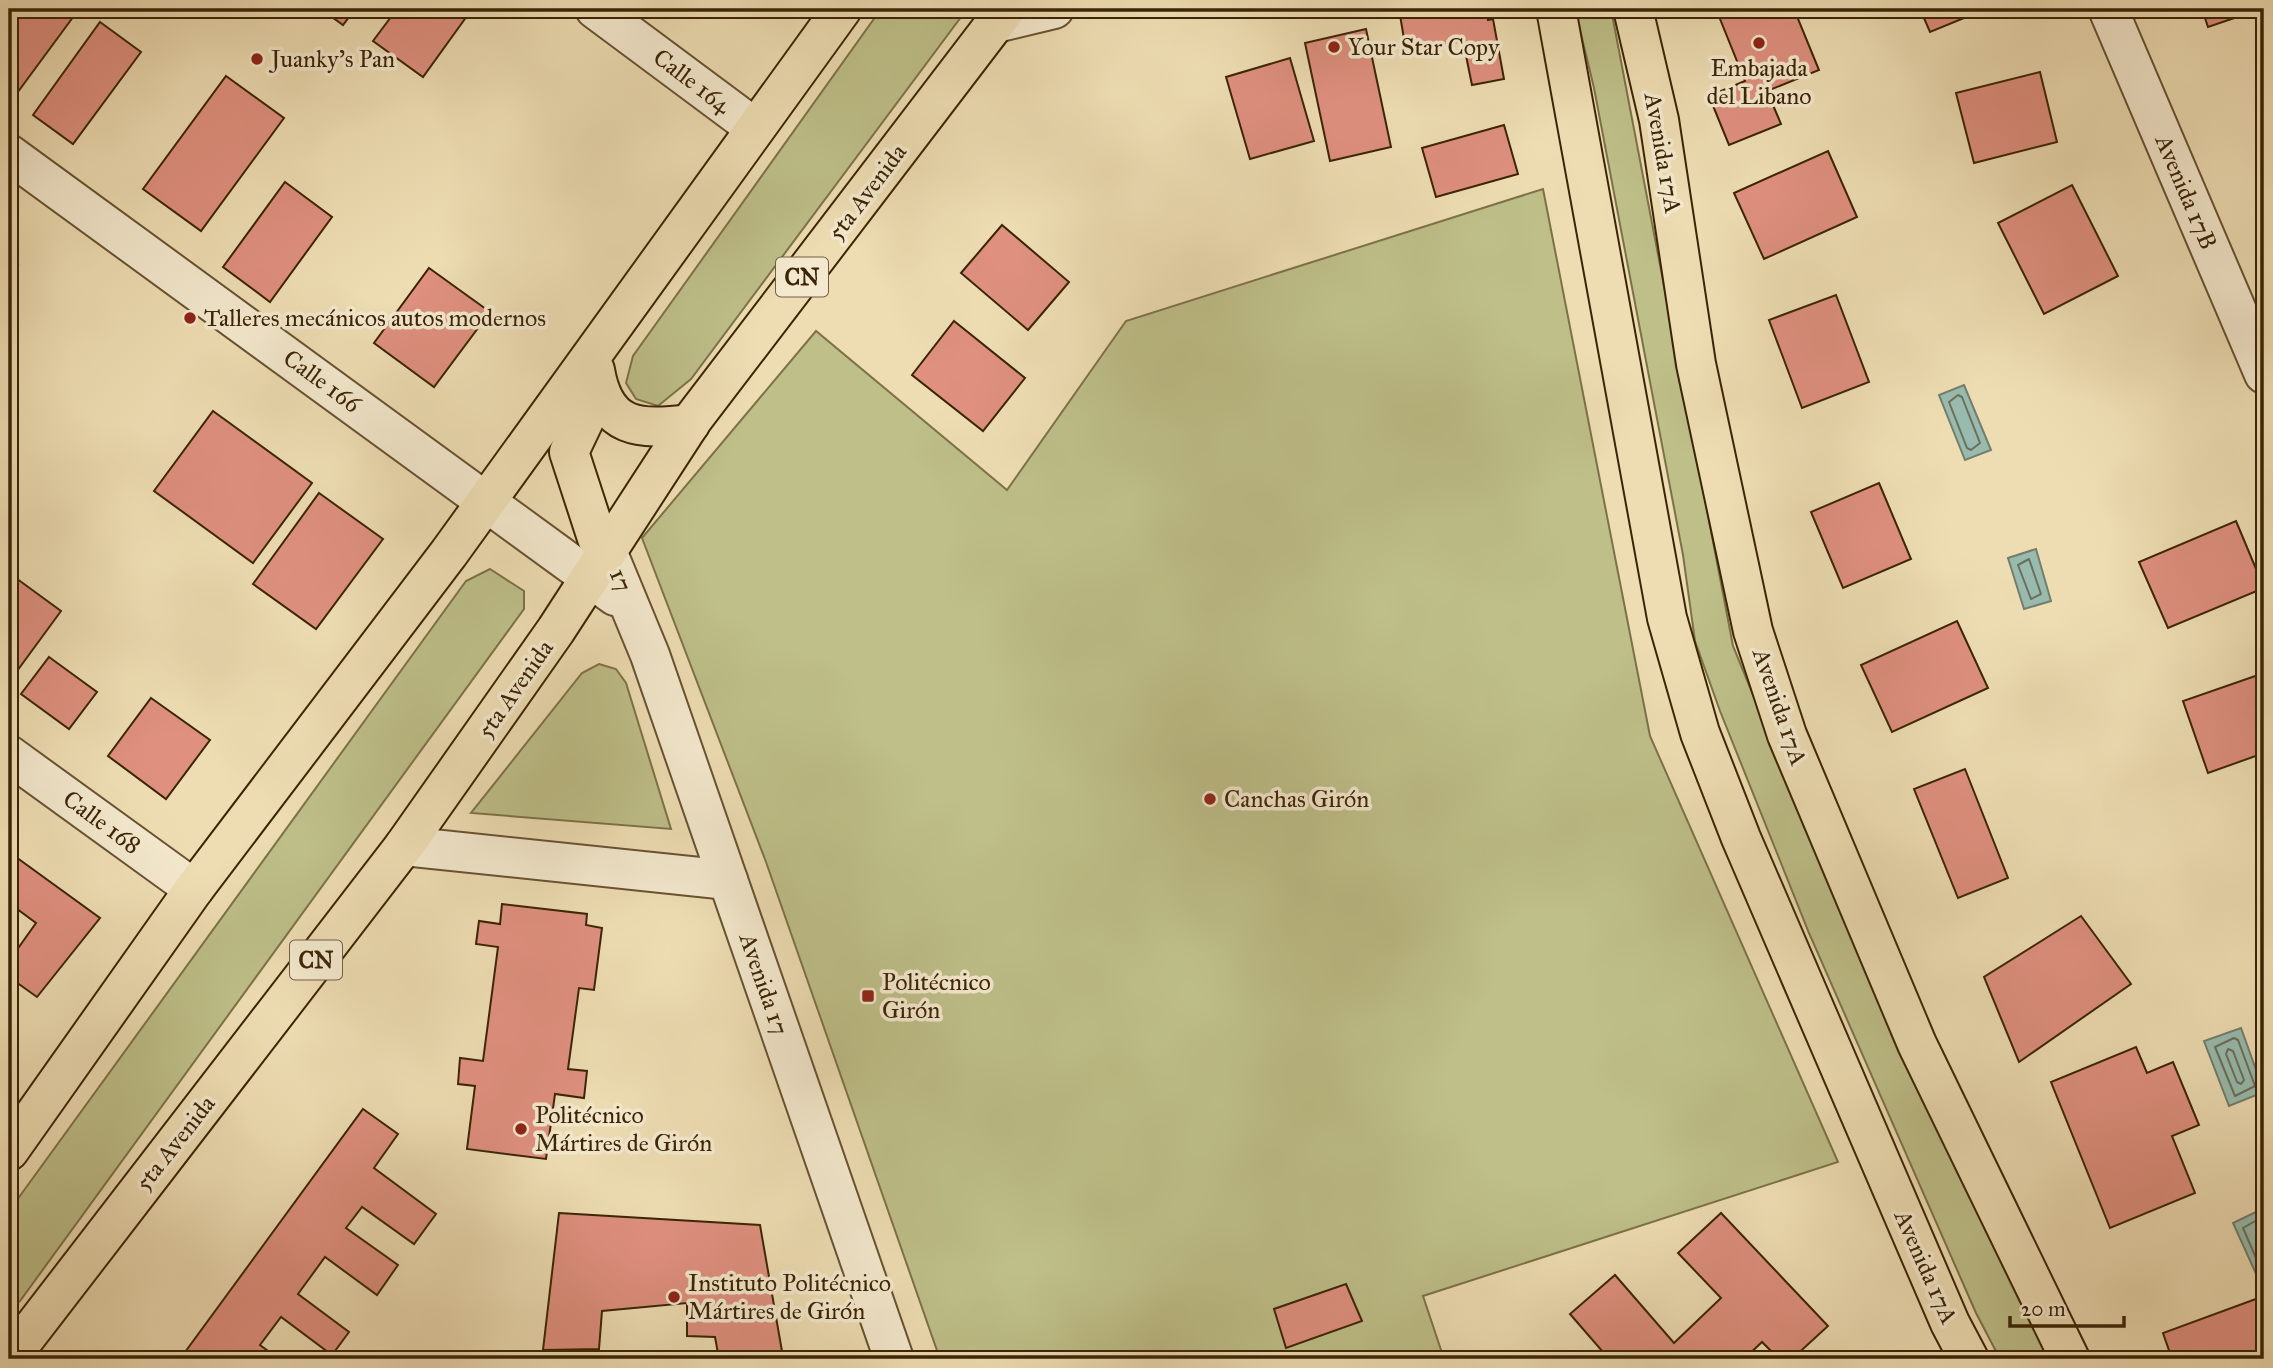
<svg xmlns="http://www.w3.org/2000/svg" width="2273" height="1368" font-family="'IM FELL Great Primer',serif">
<rect width="100%" height="100%" fill="#eeddb3"/>
<filter id="stains"><feTurbulence type="fractalNoise" baseFrequency=".00286" numOctaves="4"/><feColorMatrix values="0 0 0 0 .2 0 0 0 0 .09 0 0 0 0 .02 0 0 0 .5 -.17"/></filter>
<radialGradient id="worn" r=".72"><stop offset=".6" stop-color="#630" stop-opacity="0"/><stop offset="1" stop-color="#630" stop-opacity=".3"/></radialGradient>
<g fill="#bebf89" stroke="#7c7248" stroke-width="2">
<path d="M 881,9 L 967,9 L 691,379 L 658,406 L 636,399 L 626,383 L 633,356 Z"/>
<path d="M 1575,9 L 1611,9 L 1733,646 L 1815,847 L 2051,1359 L 2000,1359 L 1976,1313 L 1809,933 L 1720,711 L 1695,641 L 1683,555 L 1594,88 Z"/>
<path d="M 1543,189 L 1650,736 L 1838,1162 L 1423,1296 L 1444,1359 L 940,1359 L 766,862 L 642,538 L 816,331 L 1007,490 L 1126,321 Z"/>
<path d="M 490,569 L 524,591 L 524,609 L 20,1301 L 9,1309 L 9,1211 L 466,581 Z"/>
<path d="M 599,664 L 616,669 L 626,683 L 671,829 L 471,813 L 582,673 Z"/>
</g>
<g fill="#99bbaf" stroke="#737f6b" stroke-width="2">
<path d="M 1964,385 L 1991,450 L 1965,460 L 1939,395 Z"/>
<path d="M 2036,549 L 2051,601 L 2024,609 L 2008,558 Z"/>
<path d="M 2241,1028 L 2264,1092 L 2229,1106 L 2204,1041 Z"/>
<path d="M 2264,1208 L 2264,1273 L 2257,1276 L 2233,1223 Z"/>
</g>
<g fill="none" stroke-linecap="round" stroke-linejoin="round">
<g stroke="#6a705a" stroke-width="2">
<path d="M 1958,395 L 1962,397 L 1980,443 L 1971,450 L 1967,448 L 1949,402 Z"/>
<path d="M 2029,559 L 2041,594 L 2031,599 L 2018,565 Z"/>
<path d="M 2234,1038 L 2238,1040 L 2255,1086 L 2235,1096 L 2215,1047 Z"/>
<path d="M 2228,1049 L 2233,1051 L 2244,1080 L 2241,1084 L 2237,1082 L 2226,1054 Z"/>
<path d="M 2264,1216 L 2243,1228 L 2259,1265 L 2264,1267"/>
</g>
</g>
<g fill="#df907f" stroke="#3b2406" stroke-width="2">
<path d="M 9,9 L 79,9 L 9,104 Z"/>
<path d="M 321,9 L 355,9 L 343,25 Z"/>
<path d="M 397,9 L 472,9 L 423,77 L 373,41 Z"/>
<path d="M 1399,9 L 1486,9 L 1488,20 L 1493,19 L 1504,79 L 1472,85 L 1463,41 L 1406,51 Z"/>
<path d="M 1716,9 L 1794,9 L 1819,70 L 1767,91 L 1781,124 L 1729,145 L 1709,96 L 1745,81 Z"/>
<path d="M 1920,9 L 1986,9 L 1930,32 Z"/>
<path d="M 2202,9 L 2261,9 L 2208,27 Z"/>
<path d="M 100,22 L 141,52 L 73,144 L 33,115 Z"/>
<path d="M 1366,29 L 1391,147 L 1330,161 L 1305,43 Z"/>
<path d="M 1290,58 L 1314,141 L 1250,159 L 1226,77 Z"/>
<path d="M 2040,72 L 2057,142 L 1974,163 L 1956,93 Z"/>
<path d="M 226,76 L 284,118 L 201,231 L 143,189 Z"/>
<path d="M 1504,125 L 1518,174 L 1436,197 L 1422,148 Z"/>
<path d="M 1828,151 L 1857,217 L 1764,259 L 1734,193 Z"/>
<path d="M 285,182 L 332,217 L 270,302 L 223,267 Z"/>
<path d="M 2072,185 L 2118,276 L 2044,314 L 1998,223 Z"/>
<path d="M 1002,225 L 1069,282 L 1028,330 L 961,273 Z"/>
<path d="M 9,258 L 18,265 L 9,278 Z"/>
<path d="M 429,268 L 490,312 L 434,387 L 374,343 Z"/>
<path d="M 1836,295 L 1869,382 L 1802,408 L 1769,320 Z"/>
<path d="M 954,321 L 1025,378 L 983,431 L 912,375 Z"/>
<path d="M 213,411 L 312,483 L 253,563 L 154,491 Z"/>
<path d="M 1879,483 L 1911,559 L 1843,588 L 1811,512 Z"/>
<path d="M 319,493 L 383,539 L 316,629 L 253,584 Z"/>
<path d="M 2236,521 L 2264,588 L 2168,628 L 2139,562 Z"/>
<path d="M 9,573 L 61,611 L 9,682 Z"/>
<path d="M 1957,621 L 1988,688 L 1892,732 L 1861,665 Z"/>
<path d="M 49,657 L 97,692 L 69,729 L 21,694 Z"/>
<path d="M 2264,673 L 2264,753 L 2208,773 L 2183,701 Z"/>
<path d="M 151,698 L 210,740 L 166,799 L 108,756 Z"/>
<path d="M 1965,769 L 2008,878 L 1958,898 L 1914,789 Z"/>
<path d="M 9,852 L 100,918 L 37,997 L 9,977 L 9,961 L 36,923 L 9,903 Z"/>
<path d="M 502,904 L 587,914 L 586,925 L 602,928 L 594,990 L 579,988 L 568,1069 L 587,1071 L 584,1098 L 555,1094 L 546,1159 L 467,1149 L 475,1086 L 458,1084 L 460,1058 L 483,1061 L 498,947 L 476,944 L 479,921 L 500,924 Z"/>
<path d="M 2081,916 L 2131,984 L 2019,1062 L 1984,977 Z"/>
<path d="M 2136,1047 L 2147,1073 L 2173,1062 L 2199,1125 L 2172,1136 L 2195,1193 L 2110,1228 L 2051,1082 Z"/>
<path d="M 363,1109 L 398,1134 L 374,1168 L 436,1214 L 414,1244 L 362,1207 L 346,1228 L 398,1265 L 377,1295 L 325,1257 L 298,1294 L 349,1332 L 332,1355 L 281,1317 L 260,1345 L 279,1359 L 180,1359 Z"/>
<path d="M 559,1213 L 760,1225 L 783,1357 L 719,1359 L 715,1337 L 687,1336 L 687,1303 L 602,1311 L 599,1349 L 543,1350 Z"/>
<path d="M 1721,1213 L 1828,1326 L 1792,1359 L 1779,1359 L 1762,1342 L 1744,1359 L 1609,1359 L 1570,1314 L 1615,1275 L 1674,1343 L 1721,1298 L 1678,1253 Z"/>
<path d="M 1346,1284 L 1362,1321 L 1286,1348 L 1274,1309 Z"/>
<path d="M 2264,1296 L 2264,1349 L 2235,1359 L 2172,1359 L 2163,1333 Z"/>
</g>
<g fill="none" stroke-linecap="round" stroke-linejoin="round">
<defs>
<g id="minor">
<path d="M 595,9 L 755,128"/>
<path d="M 2108,9 L 2264,374"/>
<path d="M 996,23 L 1054,9"/>
<path d="M 9,154 L 615,596"/>
<path d="M 607,551 L 650,655 L 894,1359"/>
<path d="M 9,755 L 194,889"/>
<path d="M 404,846 L 728,880"/>
</g>
<g id="major">
<path d="M 1556,9 L 1667,618 L 1700,733 L 1741,838 L 1950,1323 L 1969,1359"/>
<path d="M 1633,9 L 1659,120 L 1696,364 L 1753,631 L 1787,735 L 1917,1044 L 2070,1359"/>
</g>
<g id="highway">
<path d="M 595,370 C 605,430 639,430 690,424"/>
<path d="M 598,391 L 569,452 L 597,538 L 607,551"/>
<path d="M 9,1151 L 194,889 L 449,553 L 842,9"/>
<path d="M 9,1359 L 404,846 L 556,630 L 693,419 L 1006,9"/>
</g>
</defs>
<use href="#minor" stroke="#685231" stroke-width="42"/>
<use href="#major" stroke="#3b2406" stroke-width="42"/>
<use href="#highway" stroke="#3b2406" stroke-width="42"/>
<use href="#minor" stroke="#f4e9ce" stroke-width="38"/>
<use href="#major" stroke="#eeddb3" stroke-width="38"/>
<use href="#highway" stroke="#eeddb3" stroke-width="38"/>
</g>
<g fill="#8f2418" stroke="#f4e9ce" stroke-width="2.5">
<circle cx="1759" cy="43" r="7"/>
<circle cx="1334" cy="47" r="7"/>
<circle cx="257" cy="59" r="7"/>
<circle cx="190" cy="318" r="7"/>
<circle cx="1210" cy="799" r="7"/>
<rect x="861" y="989" width="14" height="14" rx="3.5"/>
<circle cx="521" cy="1129" r="7"/>
<circle cx="674" cy="1297" r="7"/>
</g>
<g text-anchor="middle" dominant-baseline="central" stroke-width="7" stroke-linejoin="round" paint-order="stroke">
<g fill="#f4e9ce" stroke="#725f42" stroke-width="2">
<rect x="776" y="257.5" width="52" height="39" rx="5"/>
<rect x="290" y="940.5" width="52" height="39" rx="5"/>
</g>
<g font-size="23" font-weight="bold" fill="#3b2406">
<text x="802" y="277">CN</text>
<text x="316" y="960">CN</text>
</g>
<g font-size="24" fill="#3b2406" stroke="#f4e9ce" text-anchor="start">
<text x="1348" y="47">Your Star Copy</text>
<text x="271" y="59">Juanky's Pan</text>
<text x="1759" y="68" text-anchor="middle">Embajada<tspan x="1759" dy="28">del Libano</tspan></text>
<text x="204" y="318">Talleres mecánicos autos modernos</text>
<text x="1224" y="799">Canchas Girón</text>
<text x="882" y="982">Politécnico<tspan x="882" dy="28">Girón</tspan></text>
<text x="535" y="1115">Politécnico<tspan x="535" dy="28">Mártires de Girón</tspan></text>
<text x="688" y="1283">Instituto Politécnico<tspan x="688" dy="28">Mártires de Girón</tspan></text>
</g>
<g font-size="24" fill="#3b2406" stroke="#f4e9ce">
<text transform="translate(692 81) rotate(37)">Calle 164</text>
<text transform="translate(1663 153) rotate(80)">Avenida 17A</text>
<text transform="translate(867 192) rotate(-53)">5ta Avenida</text>
<text transform="translate(2186 192) rotate(67)">Avenida 17B</text>
<text transform="translate(322 381) rotate(36)">Calle 166</text>
<text transform="translate(621 580) rotate(66)">17</text>
<text transform="translate(515 689) rotate(-55)">5ta Avenida</text>
<text transform="translate(1780 707) rotate(71)">Avenida 17A</text>
<text transform="translate(102 822) rotate(36)">Calle 168</text>
<text transform="translate(764 984) rotate(71)">Avenida 17</text>
<text transform="translate(175 1143) rotate(-52)">5ta Avenida</text>
<text transform="translate(1926 1267) rotate(66)">Avenida 17A</text>
</g>
</g>
<rect width="2273" height="1368" fill="none" stroke="#eeddb3" stroke-width="35"/>
<rect x="10" y="10" width="2252" height="1347" fill="none" stroke="#3b2406" stroke-width="3.5"/>
<rect x="18" y="18" width="2238" height="1333" fill="none" stroke="#3b2406" stroke-width="2"/>
<path d="M2010 1316v10h114v-10" fill="none" stroke="#3b2406" stroke-width="3.5"/>
<text x="2021" y="1316" font-size="21" fill="#3b2406" stroke="#f4e9ce" stroke-width="5" paint-order="stroke">20 m</text>
<rect width="100%" height="100%" filter="url(#stains)"/>
<rect width="100%" height="100%" fill="url(#worn)"/>
</svg>
